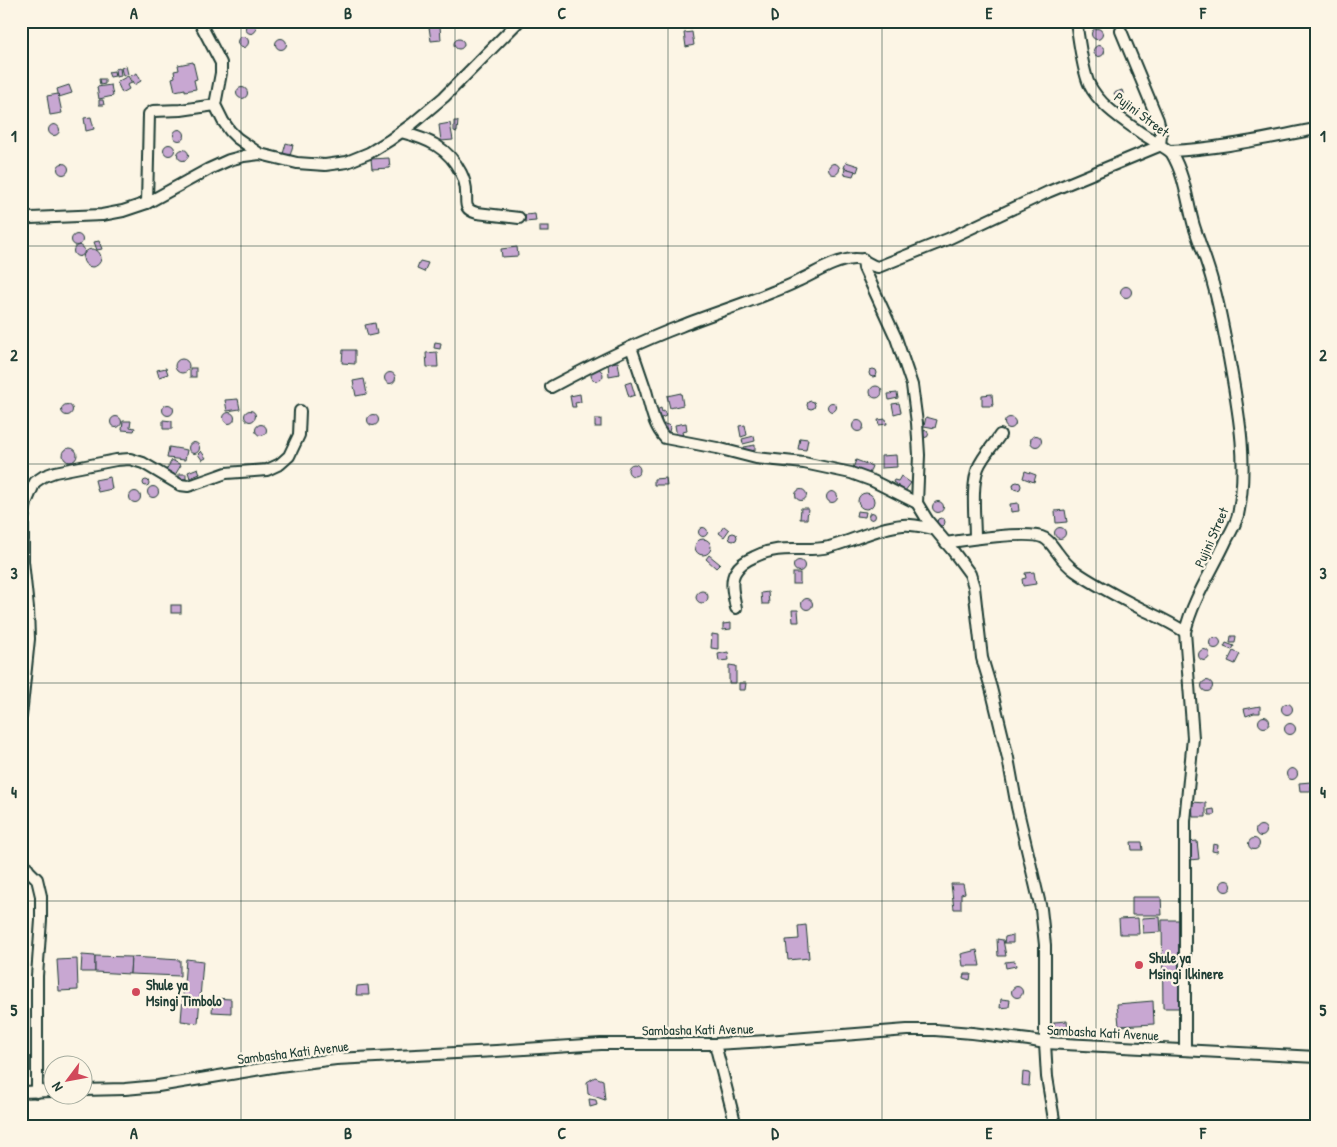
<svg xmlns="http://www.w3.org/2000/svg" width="1337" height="1147" font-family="'Patrick Hand',sans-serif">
<rect width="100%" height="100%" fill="#fcf5e5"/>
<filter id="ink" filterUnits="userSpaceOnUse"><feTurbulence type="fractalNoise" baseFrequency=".02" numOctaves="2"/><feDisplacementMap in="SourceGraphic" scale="10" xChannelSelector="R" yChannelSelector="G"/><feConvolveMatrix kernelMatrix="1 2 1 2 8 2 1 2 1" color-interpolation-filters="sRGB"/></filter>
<g filter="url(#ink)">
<g fill="#c8a7d2" stroke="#1f3d34">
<circle cx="251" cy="28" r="5.5"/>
<path d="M 440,26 L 441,40 L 431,41 L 429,27 Z"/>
<circle cx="1097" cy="34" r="5.5"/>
<path d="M 692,32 L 694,45 L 686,47 L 684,33 Z"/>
<circle cx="243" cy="42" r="5.5"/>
<circle cx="281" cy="44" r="5.5"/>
<circle cx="459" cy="44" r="5"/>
<circle cx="1099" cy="51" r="5.5"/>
<path d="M 193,62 L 197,79 L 194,80 L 196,89 L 185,91 L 185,89 L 175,91 L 172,78 L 175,77 L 174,71 L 179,70 L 178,65 Z"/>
<path d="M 126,66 L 128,74 L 123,76 L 121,68 Z"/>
<path d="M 120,68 L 121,76 L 116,77 L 115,69 Z"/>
<path d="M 114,71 L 115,76 L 110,77 L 108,72 Z"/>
<path d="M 137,73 L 141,81 L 134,85 L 130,76 Z"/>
<path d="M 128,76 L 132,83 L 127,85 L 129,89 L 122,93 L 117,82 Z"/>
<path d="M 99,79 L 105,79 L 105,84 L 100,85 Z"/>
<path d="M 69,85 L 72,93 L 59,97 L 57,89 Z"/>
<path d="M 111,85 L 113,96 L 99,99 L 97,87 Z"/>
<circle cx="242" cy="93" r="5.5"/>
<path d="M 1122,90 L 1124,96 L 1117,99 L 1114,93 Z"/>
<path d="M 58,94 L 62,113 L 50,115 L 47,96 Z"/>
<path d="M 99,100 L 103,100 L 104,105 L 99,105 Z"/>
<path d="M 91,117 L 94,129 L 86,131 L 84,118 Z"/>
<path d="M 454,121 L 458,121 L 457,132 L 454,131 Z"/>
<path d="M 450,123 L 453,140 L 441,141 L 439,125 Z"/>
<circle cx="54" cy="130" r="5.5"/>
<circle cx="179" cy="135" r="5.5"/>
<path d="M 286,143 L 293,145 L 290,156 L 283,154 Z"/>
<circle cx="169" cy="150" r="5.5"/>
<circle cx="183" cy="155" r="5.5"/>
<path d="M 389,158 L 390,168 L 372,169 L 371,159 Z"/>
<path d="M 846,162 L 859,166 L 857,172 L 844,168 Z"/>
<circle cx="63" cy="169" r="5.5"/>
<circle cx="834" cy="169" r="5.5"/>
<path d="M 845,168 L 855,171 L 853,176 L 844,174 Z"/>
<path d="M 535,214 L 536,221 L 525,222 L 525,215 Z"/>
<rect x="540" y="226" width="9" height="6"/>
<circle cx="77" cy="240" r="5.5"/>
<path d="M 99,241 L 102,249 L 97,250 L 94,242 Z"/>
<circle cx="79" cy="251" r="5.5"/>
<path d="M 517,247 L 518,256 L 502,257 L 501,249 Z"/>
<circle cx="92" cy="258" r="9"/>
<path d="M 420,261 L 428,263 L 424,272 L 417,269 Z"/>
<circle cx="1126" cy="292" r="5.5"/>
<path d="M 375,323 L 377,334 L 368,336 L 365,325 Z"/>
<path d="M 435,342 L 441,343 L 440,349 L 434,348 Z"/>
<path d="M 343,350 L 355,350 L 355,364 L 342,363 Z"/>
<path d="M 437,352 L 438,367 L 427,367 L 426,353 Z"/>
<circle cx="182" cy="366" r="7"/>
<path d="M 618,362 L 620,374 L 609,376 L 608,363 Z"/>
<path d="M 166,368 L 168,374 L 159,377 L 157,370 Z"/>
<rect x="190" y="368" width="6" height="9"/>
<circle cx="597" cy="375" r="6"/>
<circle cx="873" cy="373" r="4"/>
<circle cx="390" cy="378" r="5.5"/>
<path d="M 364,379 L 367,394 L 356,396 L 353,381 Z"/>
<path d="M 631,382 L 635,395 L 629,397 L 625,384 Z"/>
<circle cx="876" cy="392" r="6"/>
<path d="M 681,393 L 683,405 L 670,408 L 667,396 Z"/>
<path d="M 897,393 L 898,398 L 889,400 L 888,394 Z"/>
<path d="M 580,394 L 581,402 L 575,403 L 576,407 L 572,407 L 570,396 Z"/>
<path d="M 992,394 L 993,406 L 982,406 L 982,395 Z"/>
<path d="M 238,399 L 240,409 L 227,411 L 225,400 Z"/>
<circle cx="811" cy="405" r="4"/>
<circle cx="832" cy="407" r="4.5"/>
<path d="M 899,403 L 901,412 L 894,414 L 892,404 Z"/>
<circle cx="168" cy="410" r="5.5"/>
<circle cx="67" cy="410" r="5.5"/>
<path d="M 661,408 L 662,412 L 664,411 L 666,416 L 661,418 L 662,422 L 659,423 L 654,411 Z"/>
<circle cx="250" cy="416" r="5.5"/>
<circle cx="229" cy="418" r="5.5"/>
<circle cx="373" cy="420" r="5.5"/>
<circle cx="116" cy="422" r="5.5"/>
<path d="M 926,417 L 937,420 L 935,428 L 924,426 Z"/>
<circle cx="1010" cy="423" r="5.5"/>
<rect x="595" y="419" width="6" height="8"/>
<path d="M 886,419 L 887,424 L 879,425 L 878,420 Z"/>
<path d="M 163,420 L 172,421 L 172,429 L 163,429 Z"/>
<circle cx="858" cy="426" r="5.5"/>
<path d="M 123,421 L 131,421 L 130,427 L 135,428 L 134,431 L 122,430 Z"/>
<path d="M 686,423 L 687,431 L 682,432 L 683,436 L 677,437 L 675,425 Z"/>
<path d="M 664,424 L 668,425 L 670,427 L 669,432 L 666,433 L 662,426 Z"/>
<circle cx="261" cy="430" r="5.5"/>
<path d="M 745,425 L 747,435 L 741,437 L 739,426 Z"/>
<circle cx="925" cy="434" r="3.5"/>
<circle cx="1036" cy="441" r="5.5"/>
<path d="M 754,436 L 755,441 L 743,444 L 742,439 Z"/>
<path d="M 800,438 L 808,439 L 806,450 L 798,449 Z"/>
<circle cx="194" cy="448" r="5.5"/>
<path d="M 755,445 L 755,450 L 745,452 L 744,447 Z"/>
<path d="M 169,447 L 187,450 L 185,460 L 167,458 Z"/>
<circle cx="70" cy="455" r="7"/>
<path d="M 201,451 L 206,458 L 202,460 L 198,454 Z"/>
<path d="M 896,455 L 897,467 L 881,468 L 881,456 Z"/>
<path d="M 172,460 L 181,465 L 175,475 L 166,470 Z"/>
<path d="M 856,460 L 872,466 L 869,474 L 853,468 Z"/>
<circle cx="634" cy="470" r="6"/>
<path d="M 198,468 L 200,474 L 190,478 L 188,472 Z"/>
<path d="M 1025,471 L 1036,475 L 1034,482 L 1023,478 Z"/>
<rect x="179" y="474" width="7" height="5"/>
<path d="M 901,476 L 911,483 L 905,491 L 893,482 L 894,480 L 898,481 Z"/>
<path d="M 110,477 L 112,489 L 98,492 L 95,480 Z"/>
<path d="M 666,478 L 667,485 L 654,485 L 654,479 Z"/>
<circle cx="146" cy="483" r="3"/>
<circle cx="1017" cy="486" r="4"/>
<circle cx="153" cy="492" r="5.5"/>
<circle cx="801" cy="495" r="5.5"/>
<circle cx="135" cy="497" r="5.5"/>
<circle cx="832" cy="497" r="5.5"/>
<circle cx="866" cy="501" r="8"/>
<circle cx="938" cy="507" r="5.5"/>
<path d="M 1018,503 L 1019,511 L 1011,512 L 1010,504 Z"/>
<path d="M 801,508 L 808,508 L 807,519 L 800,519 Z"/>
<path d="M 1065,510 L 1067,522 L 1056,523 L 1055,511 Z"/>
<path d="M 857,511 L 866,512 L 865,517 L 856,516 Z"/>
<circle cx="872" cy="516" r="3.5"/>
<circle cx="941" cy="522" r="4"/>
<path d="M 724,526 L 729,530 L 724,537 L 719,533 Z"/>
<circle cx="1060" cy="533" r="5.5"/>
<circle cx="703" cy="532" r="4.5"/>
<circle cx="733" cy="537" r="4"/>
<circle cx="703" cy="547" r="8"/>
<path d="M 709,555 L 720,564 L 716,568 L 706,559 Z"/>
<circle cx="799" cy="566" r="5.5"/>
<path d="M 1034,572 L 1036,584 L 1023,586 L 1022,579 L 1026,578 L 1025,573 Z"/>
<rect x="793" y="573" width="7" height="11"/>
<circle cx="702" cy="597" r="6"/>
<path d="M 768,592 L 769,604 L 762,604 L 761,593 Z"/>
<circle cx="807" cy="604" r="5.5"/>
<rect x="171" y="605" width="10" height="8"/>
<path d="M 792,610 L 798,610 L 799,622 L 793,622 Z"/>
<path d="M 731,623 L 731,629 L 723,630 L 723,624 Z"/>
<path d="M 712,634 L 718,635 L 718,649 L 711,648 Z"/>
<path d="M 1231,636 L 1236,636 L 1235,643 L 1230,643 Z"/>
<circle cx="1215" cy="643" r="5.5"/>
<path d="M 1226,643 L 1234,646 L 1232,650 L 1224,647 Z"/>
<circle cx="1204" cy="655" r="5.5"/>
<path d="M 1233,651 L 1240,654 L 1235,664 L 1228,661 Z"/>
<path d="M 728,652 L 729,660 L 719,661 L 718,654 Z"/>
<path d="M 729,665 L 736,666 L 736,683 L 729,683 Z"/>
<circle cx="1207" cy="686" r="5.5"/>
<path d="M 739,683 L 746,683 L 745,690 L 739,690 Z"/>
<circle cx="1287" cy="709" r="5.5"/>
<path d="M 1260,706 L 1260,713 L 1254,713 L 1246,716 L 1244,709 Z"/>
<circle cx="1264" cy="722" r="5.5"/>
<circle cx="1290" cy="729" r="5.5"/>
<circle cx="1292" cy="774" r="5.5"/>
<path d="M 1311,782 L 1311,791 L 1300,791 L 1299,783 Z"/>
<path d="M 1192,802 L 1206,803 L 1206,817 L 1193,817 Z"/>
<path d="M 1214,809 L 1215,815 L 1209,815 L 1208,810 Z"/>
<circle cx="1261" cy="831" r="5.5"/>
<circle cx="1254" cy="844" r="5.5"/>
<path d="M 1197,841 L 1199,859 L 1190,860 L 1188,842 Z"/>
<path d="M 1131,842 L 1142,842 L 1143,850 L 1132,850 Z"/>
<path d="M 1213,844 L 1218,845 L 1217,852 L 1212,851 Z"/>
<circle cx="1226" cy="886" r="5.5"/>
<path d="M 951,884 L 963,884 L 965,893 L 961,894 L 961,909 L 954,909 Z"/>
<path d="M 1132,897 L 1161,897 L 1162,915 L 1132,915 Z"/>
<path d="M 1160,917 L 1161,932 L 1143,933 L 1142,918 Z"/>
<path d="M 1138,918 L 1139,934 L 1120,934 L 1119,919 Z"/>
<path d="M 1162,920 L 1179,920 L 1179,1008 L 1163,1008 Z"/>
<path d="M 806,925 L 809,958 L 788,960 L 786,940 L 799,939 L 798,926 Z"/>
<path d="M 1013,935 L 1013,943 L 1004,943 L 1005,937 Z"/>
<path d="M 997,939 L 1003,940 L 1006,956 L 998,956 Z"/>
<path d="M 977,950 L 980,966 L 963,966 L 961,954 Z"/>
<path d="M 82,955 L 95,956 L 95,972 L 81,972 Z"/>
<path d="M 95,956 L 131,957 L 130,974 L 95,972 Z"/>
<path d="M 131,957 L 180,960 L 180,976 L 130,974 Z"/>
<path d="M 77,959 L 78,990 L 59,991 L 57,960 Z"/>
<path d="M 186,959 L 203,961 L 198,1023 L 181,1021 Z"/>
<path d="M 1015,961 L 1016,966 L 1006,968 L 1005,962 Z"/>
<path d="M 964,974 L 971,974 L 970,980 L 963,978 Z"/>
<path d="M 368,985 L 369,995 L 356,995 L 357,986 Z"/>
<circle cx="1017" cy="992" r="5.5"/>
<path d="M 213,998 L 231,999 L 231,1013 L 212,1012 Z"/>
<path d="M 1001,999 L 1010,1000 L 1009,1007 L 1000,1008 Z"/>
<path d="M 1153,1001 L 1154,1024 L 1119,1026 L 1117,1004 Z"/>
<path d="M 1067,1021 L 1068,1029 L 1054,1029 L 1054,1022 Z"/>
<path d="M 1023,1072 L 1030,1073 L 1029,1086 L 1022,1085 Z"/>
<path d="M 595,1077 L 603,1080 L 605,1100 L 588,1094 L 587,1082 Z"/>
<path d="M 589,1099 L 596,1100 L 597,1105 L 590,1107 Z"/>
</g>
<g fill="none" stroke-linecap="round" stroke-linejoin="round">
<defs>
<g id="minor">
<path d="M 199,21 L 221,63 L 221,73 L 215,105 L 223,121 L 230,131 L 237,138 L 260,154"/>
<path d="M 1076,21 C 1079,39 1082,68 1089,84 C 1099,105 1123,120 1141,133 C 1147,137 1170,150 1172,154 C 1185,176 1187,202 1194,226 C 1200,245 1208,264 1213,284 C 1220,308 1224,333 1229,358 C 1238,409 1249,463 1238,515 C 1236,523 1231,532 1227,539 C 1213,570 1193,598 1185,632 L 1193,738 L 1185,821 L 1185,1050"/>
<path d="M 401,132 C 428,139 448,147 461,173 C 464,179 466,185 466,192 C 467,204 463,209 477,213 L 519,218"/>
<path d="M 1170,151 C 1220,149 1267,138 1316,129"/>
<path d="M 147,203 L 149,114 L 153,111 L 181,110 L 215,105"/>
<path d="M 21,220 L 31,218 L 102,215 L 123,211 L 147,203 L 209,169 L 229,160 L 244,156 L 260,154 L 297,163 L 325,165 L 347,162 L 369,153 L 390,140 L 412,124 L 444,97 L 519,21"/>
<path d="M 863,259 L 864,268 L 896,338 L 912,385 L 917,423 L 919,455 L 917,503 L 928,521 L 953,551 L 970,574 L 974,587 L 982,658 L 991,688 L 1008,758 L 1017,807 L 1041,909 L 1045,945 L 1045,1043 L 1047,1077 L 1055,1126"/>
<path d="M 631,347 C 636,362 641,376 646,391 C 651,408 653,425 665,438 L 717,448 L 756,458 L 804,463 L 851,473 L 873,481 L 917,503"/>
<path d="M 551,387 C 594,364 636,343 681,326 C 711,314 741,305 770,293 C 780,289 789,286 798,281 C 816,273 834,260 854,259 C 866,258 869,266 878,267 L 948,239 L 1048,192 L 1159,146 C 1163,136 1160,129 1158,120 L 1121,31"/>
<path d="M 975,538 C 975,518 971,487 978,468 C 983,456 993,446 1000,435"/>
<path d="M 946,543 C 964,540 1030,530 1044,538 C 1050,541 1053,547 1057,552 C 1062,559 1068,566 1075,571 C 1095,585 1117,596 1138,607 C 1154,615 1170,622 1185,632"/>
<path d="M 736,608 C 734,597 729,581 736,571 C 740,564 747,560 754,557 C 782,543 802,553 829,547 C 853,541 878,527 903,525 C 913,524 923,527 933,529"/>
<path d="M 21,716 L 29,639 L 28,608 L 23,561 L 23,519 L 26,503 L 35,482 L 44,476 L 55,472 L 116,460 L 130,459 L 143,463 L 180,485 L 188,486 L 195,484 L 226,473 L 267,470 L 280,464 L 289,456 L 299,435 L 300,411"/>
<path d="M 21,793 L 21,802"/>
<path d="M 21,850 L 24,863 L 29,871 L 37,879 L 41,896 L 41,920 L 37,976 L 37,1092"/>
<path d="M 715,1044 L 736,1126"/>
<path d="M 82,1090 L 125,1089 L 158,1086 L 279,1066 L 336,1059 L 496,1051 L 601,1044 L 715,1044 L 767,1041 L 907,1030 L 935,1030 L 972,1033 L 1029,1040 L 1045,1043 L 1316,1057"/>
<path d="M 21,1092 L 52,1091"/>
</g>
</defs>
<use href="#minor" stroke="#1f3d34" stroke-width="14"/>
<use href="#minor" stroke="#fcf5e5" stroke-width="10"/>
</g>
</g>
<path fill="none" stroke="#1f3d34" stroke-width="1" stroke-opacity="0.55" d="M 241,21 L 241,1126M 455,21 L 455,1126M 668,21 L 668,1126M 882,21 L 882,1126M 1096,21 L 1096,1126M 21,246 L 1316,246M 21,464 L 1316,464M 21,683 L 1316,683M 21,901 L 1316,901"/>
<g fill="#d1495b" stroke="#fcf5e5" stroke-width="2">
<circle cx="1139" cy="965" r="5"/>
<circle cx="136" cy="992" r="5"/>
</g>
<g text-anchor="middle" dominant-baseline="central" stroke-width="4.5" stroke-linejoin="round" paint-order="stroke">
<g font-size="14" fill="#1f3d34" stroke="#fcf5e5">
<text transform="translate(1142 114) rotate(37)">Pujini Street</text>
<text transform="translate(1211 537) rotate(-66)">Pujini Street</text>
<text transform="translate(698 1029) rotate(-1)">Sambasha Kati Avenue</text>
<text transform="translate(1103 1032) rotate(3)">Sambasha Kati Avenue</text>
<text transform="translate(293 1052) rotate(-7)">Sambasha Kati Avenue</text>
</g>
<g font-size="14" font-weight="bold" fill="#1f3d34" stroke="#fcf5e5" text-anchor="start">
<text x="1149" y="957">Shule ya<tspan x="1149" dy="16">Msingi Ilkinere</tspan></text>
<text x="146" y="984">Shule ya<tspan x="146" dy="16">Msingi Timbolo</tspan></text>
</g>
</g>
<rect width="1337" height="1147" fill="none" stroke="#fcf5e5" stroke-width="55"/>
<g transform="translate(68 1080) rotate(238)"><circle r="24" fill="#fcf5e5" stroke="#a4ab9e"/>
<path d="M0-4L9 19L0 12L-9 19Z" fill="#d1495b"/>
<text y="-8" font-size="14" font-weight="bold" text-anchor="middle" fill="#1f3d34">N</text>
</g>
<rect x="28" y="28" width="1282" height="1092" fill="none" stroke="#1f3d34" stroke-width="2"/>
<g font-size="16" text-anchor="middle" font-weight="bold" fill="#1f3d34">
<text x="134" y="19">A</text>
<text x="348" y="19">B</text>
<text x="562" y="19">C</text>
<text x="775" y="19">D</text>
<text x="989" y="19">E</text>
<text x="1203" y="19">F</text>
<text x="14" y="142">1</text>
<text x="1323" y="142">1</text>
<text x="14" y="361">2</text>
<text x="1323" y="361">2</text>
<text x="14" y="579">3</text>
<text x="1323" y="579">3</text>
<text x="14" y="798">4</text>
<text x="1323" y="798">4</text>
<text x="14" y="1016">5</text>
<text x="1323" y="1016">5</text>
<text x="134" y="1139">A</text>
<text x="348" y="1139">B</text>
<text x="562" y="1139">C</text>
<text x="775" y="1139">D</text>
<text x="989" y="1139">E</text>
<text x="1203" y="1139">F</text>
</g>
</svg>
